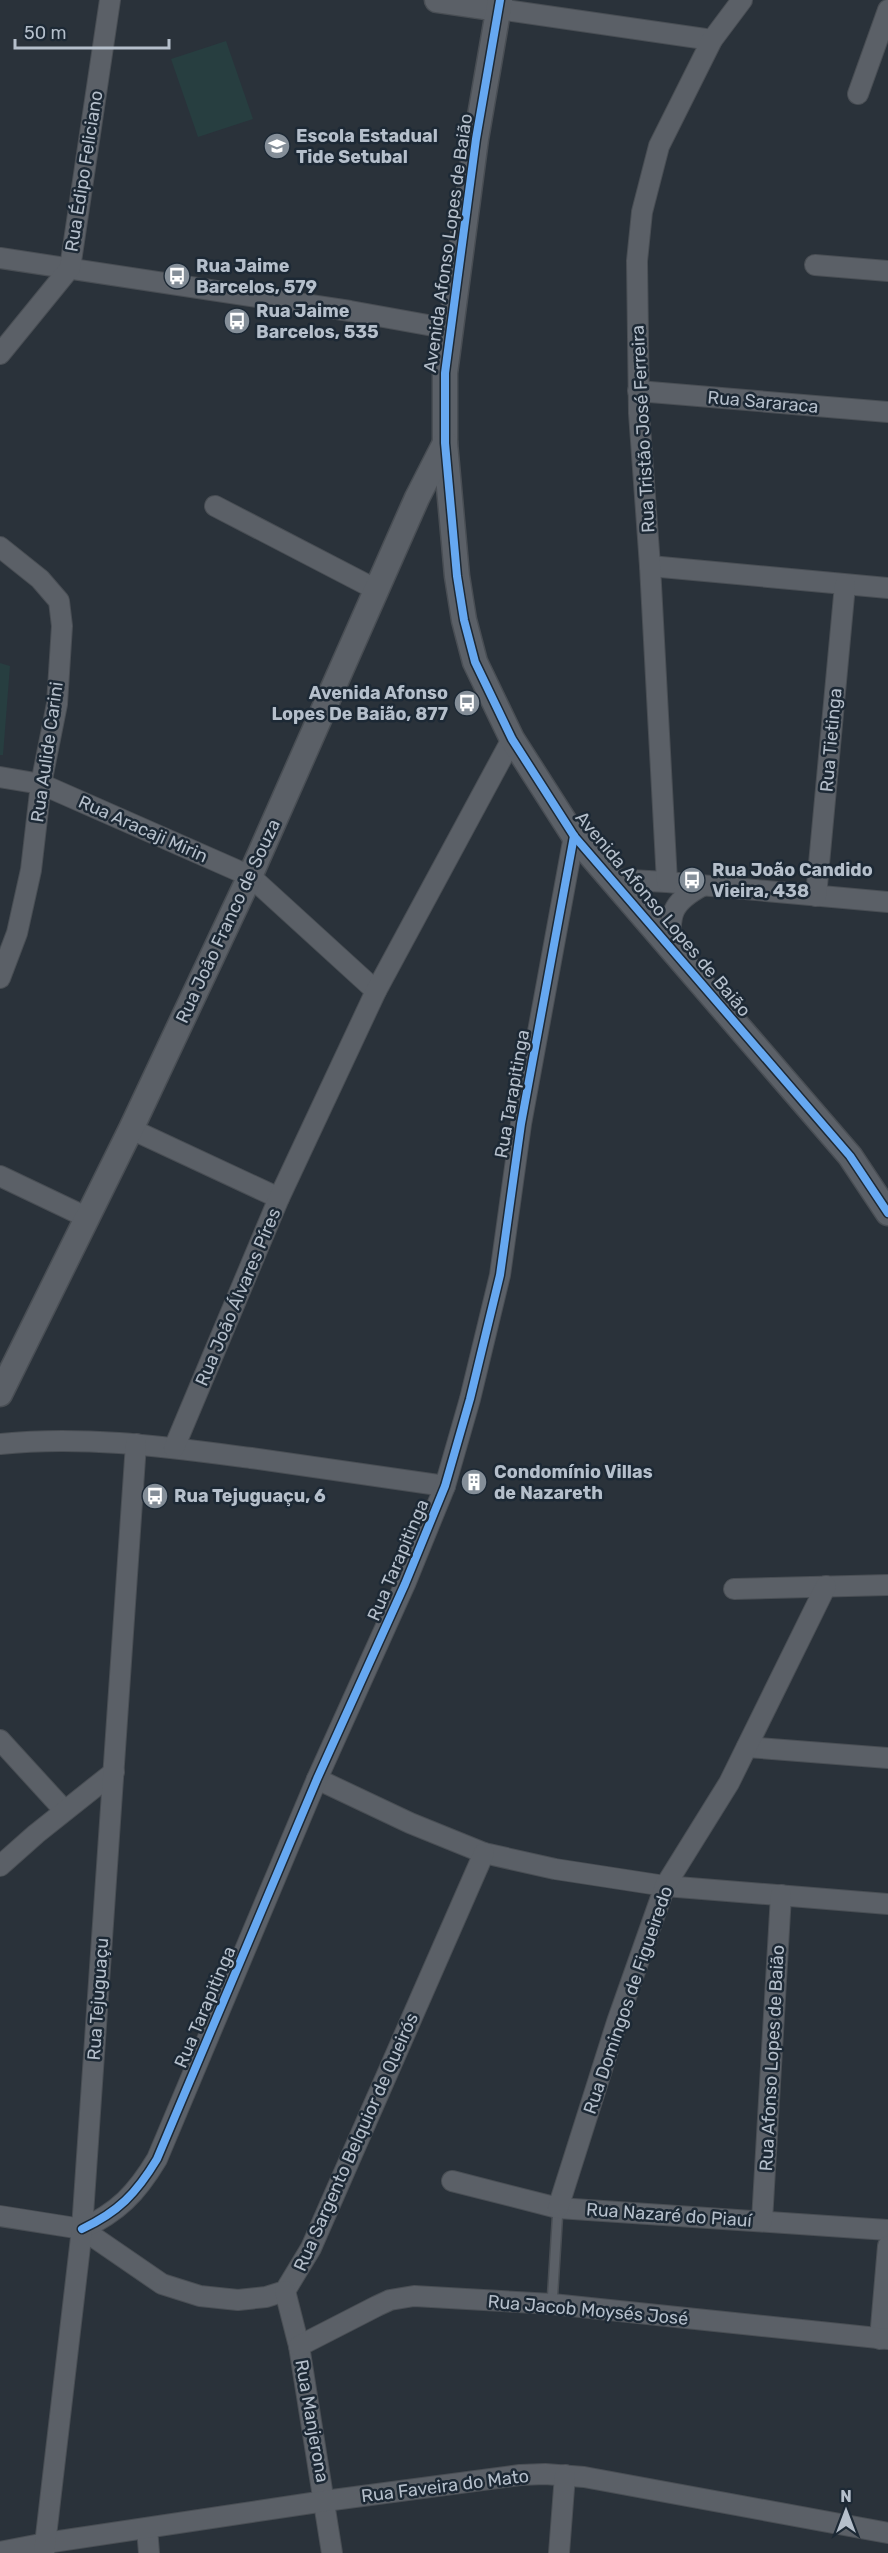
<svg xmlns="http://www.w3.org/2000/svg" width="888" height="2553" font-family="Rubik,sans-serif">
<rect width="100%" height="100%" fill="#2a323a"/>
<g fill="#273e40">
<path d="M 226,41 L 253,119 L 198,137 L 171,59 Z"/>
<path d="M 0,663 L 10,666 L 3,755 L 0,755 Z"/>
</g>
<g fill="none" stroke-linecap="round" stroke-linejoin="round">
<defs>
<path id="service" d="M 552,2304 L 558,2208"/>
<g id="minor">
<path d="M 499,9 L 712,40"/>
<path d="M 858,94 L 888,10"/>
<path d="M 0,258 L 350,311 L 450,329"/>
<path d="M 815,265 L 888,271"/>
<path d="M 0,354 L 70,268 L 110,0"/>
<path d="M 638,391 L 888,412"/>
<path d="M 215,506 L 377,590"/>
<path d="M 0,547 L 40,579 L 59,601 L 62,626 L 57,704 L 41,784 L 31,870 L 17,933 L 0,978"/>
<path d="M 650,566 L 888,588"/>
<path d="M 0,777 L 41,784 L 250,876 L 376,991"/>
<path d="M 611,879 L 667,882 L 888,902"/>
<path d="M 667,882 L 650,566 L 639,413 L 637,261 L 642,212 L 659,146 L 712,40 L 742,0"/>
<path d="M 816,896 L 845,585"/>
<path d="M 671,950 C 670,915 669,904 702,886"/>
<path d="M 131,1129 L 279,1198"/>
<path d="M 0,1176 L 86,1217"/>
<path d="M 0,1444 C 84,1435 167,1447 251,1458 C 315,1467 380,1476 445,1486"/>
<path d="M 174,1448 L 279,1198 L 376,991 L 512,739"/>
<path d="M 734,1589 L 888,1585"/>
<path d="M 0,1740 L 64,1810"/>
<path d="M 747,1747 L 888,1758"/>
<path d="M 317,1779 L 410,1823 L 484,1853 L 555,1869 L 665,1886 L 888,1904"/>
<path d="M 0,1866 L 36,1834 L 114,1772"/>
<path d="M 452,2181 L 558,2208 L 888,2230"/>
<path d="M 558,2208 L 617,2022 L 665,1886 L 729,1783 L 826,1586"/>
<path d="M 0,2216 L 82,2229 L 162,2284 L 200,2296 L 238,2300 L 266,2297 L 285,2291 L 311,2248 L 484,1853"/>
<path d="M 762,2221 L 781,1895"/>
<path d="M 82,2229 C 118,2212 136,2194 157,2159 L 317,1779 L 405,1584 L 445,1486 L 470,1399 L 500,1275 L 521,1124 L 574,836"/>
<path d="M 285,2291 L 299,2346 L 332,2553"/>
<path d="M 880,2339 L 888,2246"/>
<path d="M 299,2346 L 377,2306 L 390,2300 L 414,2296 L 552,2304 L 888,2339"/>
<path d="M 147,2528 L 149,2553"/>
<path d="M 0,2552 L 46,2543 L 325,2501 L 520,2475 L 545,2474 L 584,2477 L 888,2533"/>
<path d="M 44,2553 L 82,2229 L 136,1444"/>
<path d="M 559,2553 L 565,2475"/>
</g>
<g id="tertiary">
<path d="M 437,0 L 499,9"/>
<path d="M 500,0 L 476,139 L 445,373 L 445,443 L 457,576 L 464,620 L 475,662 L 512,739 L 574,836 L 850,1156 L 888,1213"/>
<path d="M 0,1394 L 131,1129 L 250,876 L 417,498 L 445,443"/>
</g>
</defs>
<use href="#service" stroke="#494e54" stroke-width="12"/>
<use href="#minor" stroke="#494e54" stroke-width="22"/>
<use href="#tertiary" stroke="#494e54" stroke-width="27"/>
<use href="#service" stroke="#5b6067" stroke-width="9"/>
<use href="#minor" stroke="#5b6067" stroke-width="20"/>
<use href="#tertiary" stroke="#5b6067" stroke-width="24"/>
<defs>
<g id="cycleway">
<path d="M 500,0 L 476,139 L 445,373 L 445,443 L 457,576 L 464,620 L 475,662 L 512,739 L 574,836 L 850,1156 L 888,1213"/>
<path d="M 82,2229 C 118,2212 136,2194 157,2159 L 317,1779 L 405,1584 L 445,1486 L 470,1399 L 500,1275 L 521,1124 L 574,836"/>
</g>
</defs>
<use href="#cycleway" stroke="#1d2935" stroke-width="11"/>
<use href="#cycleway" stroke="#66a8f1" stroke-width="8"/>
</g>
<defs>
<symbol id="school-disc" viewBox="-11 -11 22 22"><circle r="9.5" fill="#848e98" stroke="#1d2935"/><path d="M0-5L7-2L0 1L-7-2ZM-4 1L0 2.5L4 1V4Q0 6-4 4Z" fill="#fff"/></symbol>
<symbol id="bus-disc" viewBox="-11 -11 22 22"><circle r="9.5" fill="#848e98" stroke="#1d2935"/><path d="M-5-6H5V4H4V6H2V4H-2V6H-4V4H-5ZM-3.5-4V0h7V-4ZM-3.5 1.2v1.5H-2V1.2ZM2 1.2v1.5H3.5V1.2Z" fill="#fff"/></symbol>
<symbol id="building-disc" viewBox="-11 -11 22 22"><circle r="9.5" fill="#848e98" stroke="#1d2935"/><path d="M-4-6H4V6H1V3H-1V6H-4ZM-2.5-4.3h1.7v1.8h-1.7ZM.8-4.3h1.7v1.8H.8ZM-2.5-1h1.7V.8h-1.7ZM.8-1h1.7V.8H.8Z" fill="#fff"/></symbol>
</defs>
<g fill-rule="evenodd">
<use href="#school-disc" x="262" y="131" width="30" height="30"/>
<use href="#bus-disc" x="162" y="261" width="30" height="30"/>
<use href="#bus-disc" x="222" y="306" width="30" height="30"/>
<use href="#bus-disc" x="452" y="688" width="30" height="30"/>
<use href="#bus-disc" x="677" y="865" width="30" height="30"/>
<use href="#building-disc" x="459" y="1467" width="30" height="30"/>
<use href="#bus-disc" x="140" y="1481" width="30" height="30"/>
</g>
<g text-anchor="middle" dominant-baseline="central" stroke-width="5" stroke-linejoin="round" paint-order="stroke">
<g font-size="18" font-weight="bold" fill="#b5bfcb" stroke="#1d2935" text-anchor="start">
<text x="296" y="136">Escola Estadual<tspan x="296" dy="21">Tide Setubal</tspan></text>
<text x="196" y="266">Rua Jaime<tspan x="196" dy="21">Barcelos, 579</tspan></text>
<text x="256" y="311">Rua Jaime<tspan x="256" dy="21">Barcelos, 535</tspan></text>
<text x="448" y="693" text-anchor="end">Avenida Afonso<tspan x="448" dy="21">Lopes De Baião, 877</tspan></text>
<text x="712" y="870">Rua João Candido<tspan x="712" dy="21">Vieira, 438</tspan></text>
<text x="494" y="1472">Condomínio Villas<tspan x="494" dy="21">de Nazareth</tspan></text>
<text x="174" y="1496">Rua Tejuguaçu, 6</text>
</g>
<g font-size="18" fill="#b5bfcb" stroke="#1d2935">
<text transform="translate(84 171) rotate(-81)">Rua Édipo Feliciano</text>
<text transform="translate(448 243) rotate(-82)">Avenida Afonso Lopes de Baião</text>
<text transform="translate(763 402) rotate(5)">Rua Sararaca</text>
<text transform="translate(643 429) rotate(-93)">Rua Tristão José Ferreira</text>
<text transform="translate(831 740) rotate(-85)">Rua Tietinga</text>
<text transform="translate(47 752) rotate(-82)">Rua Aulide Carini</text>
<text transform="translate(143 829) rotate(24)">Rua Aracaji Mirin</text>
<text transform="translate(663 914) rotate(50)">Avenida Afonso Lopes de Baião</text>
<text transform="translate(228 921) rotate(-65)">Rua João Franco de Souza</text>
<text transform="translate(512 1094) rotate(-80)">Rua Tarapitinga</text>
<text transform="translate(238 1297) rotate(-67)">Rua João Álvares Píres</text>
<text transform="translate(398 1560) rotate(-67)">Rua Tarapitinga</text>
<text transform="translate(98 1999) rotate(-86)">Rua Tejuguaçu</text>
<text transform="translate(628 2000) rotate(-71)">Rua Domingos de Figueiredo</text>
<text transform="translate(205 2007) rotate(-67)">Rua Tarapitinga</text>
<text transform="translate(772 2058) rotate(-87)">Rua Afonso Lopes de Baião</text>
<text transform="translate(356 2142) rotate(-66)">Rua Sargento Belquior de Queirós</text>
<text transform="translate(669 2215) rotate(4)">Rua Nazaré do Piauí</text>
<text transform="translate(588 2310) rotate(5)">Rua Jacob Moysés José</text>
<text transform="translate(312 2421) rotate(80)">Rua Manjerona</text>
<text transform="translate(445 2486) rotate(-7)">Rua Faveira do Mato</text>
</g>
</g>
<g transform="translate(846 2511)" stroke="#1d2935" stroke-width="4.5" paint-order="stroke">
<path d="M0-4.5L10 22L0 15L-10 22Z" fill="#b5bfcb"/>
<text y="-9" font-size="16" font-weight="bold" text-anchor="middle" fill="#b5bfcb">N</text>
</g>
<path d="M15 39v9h154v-9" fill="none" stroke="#b5bfcb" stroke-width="3"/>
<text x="24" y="39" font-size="18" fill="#b5bfcb" stroke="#1d2935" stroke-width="4.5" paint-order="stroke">50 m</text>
</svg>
